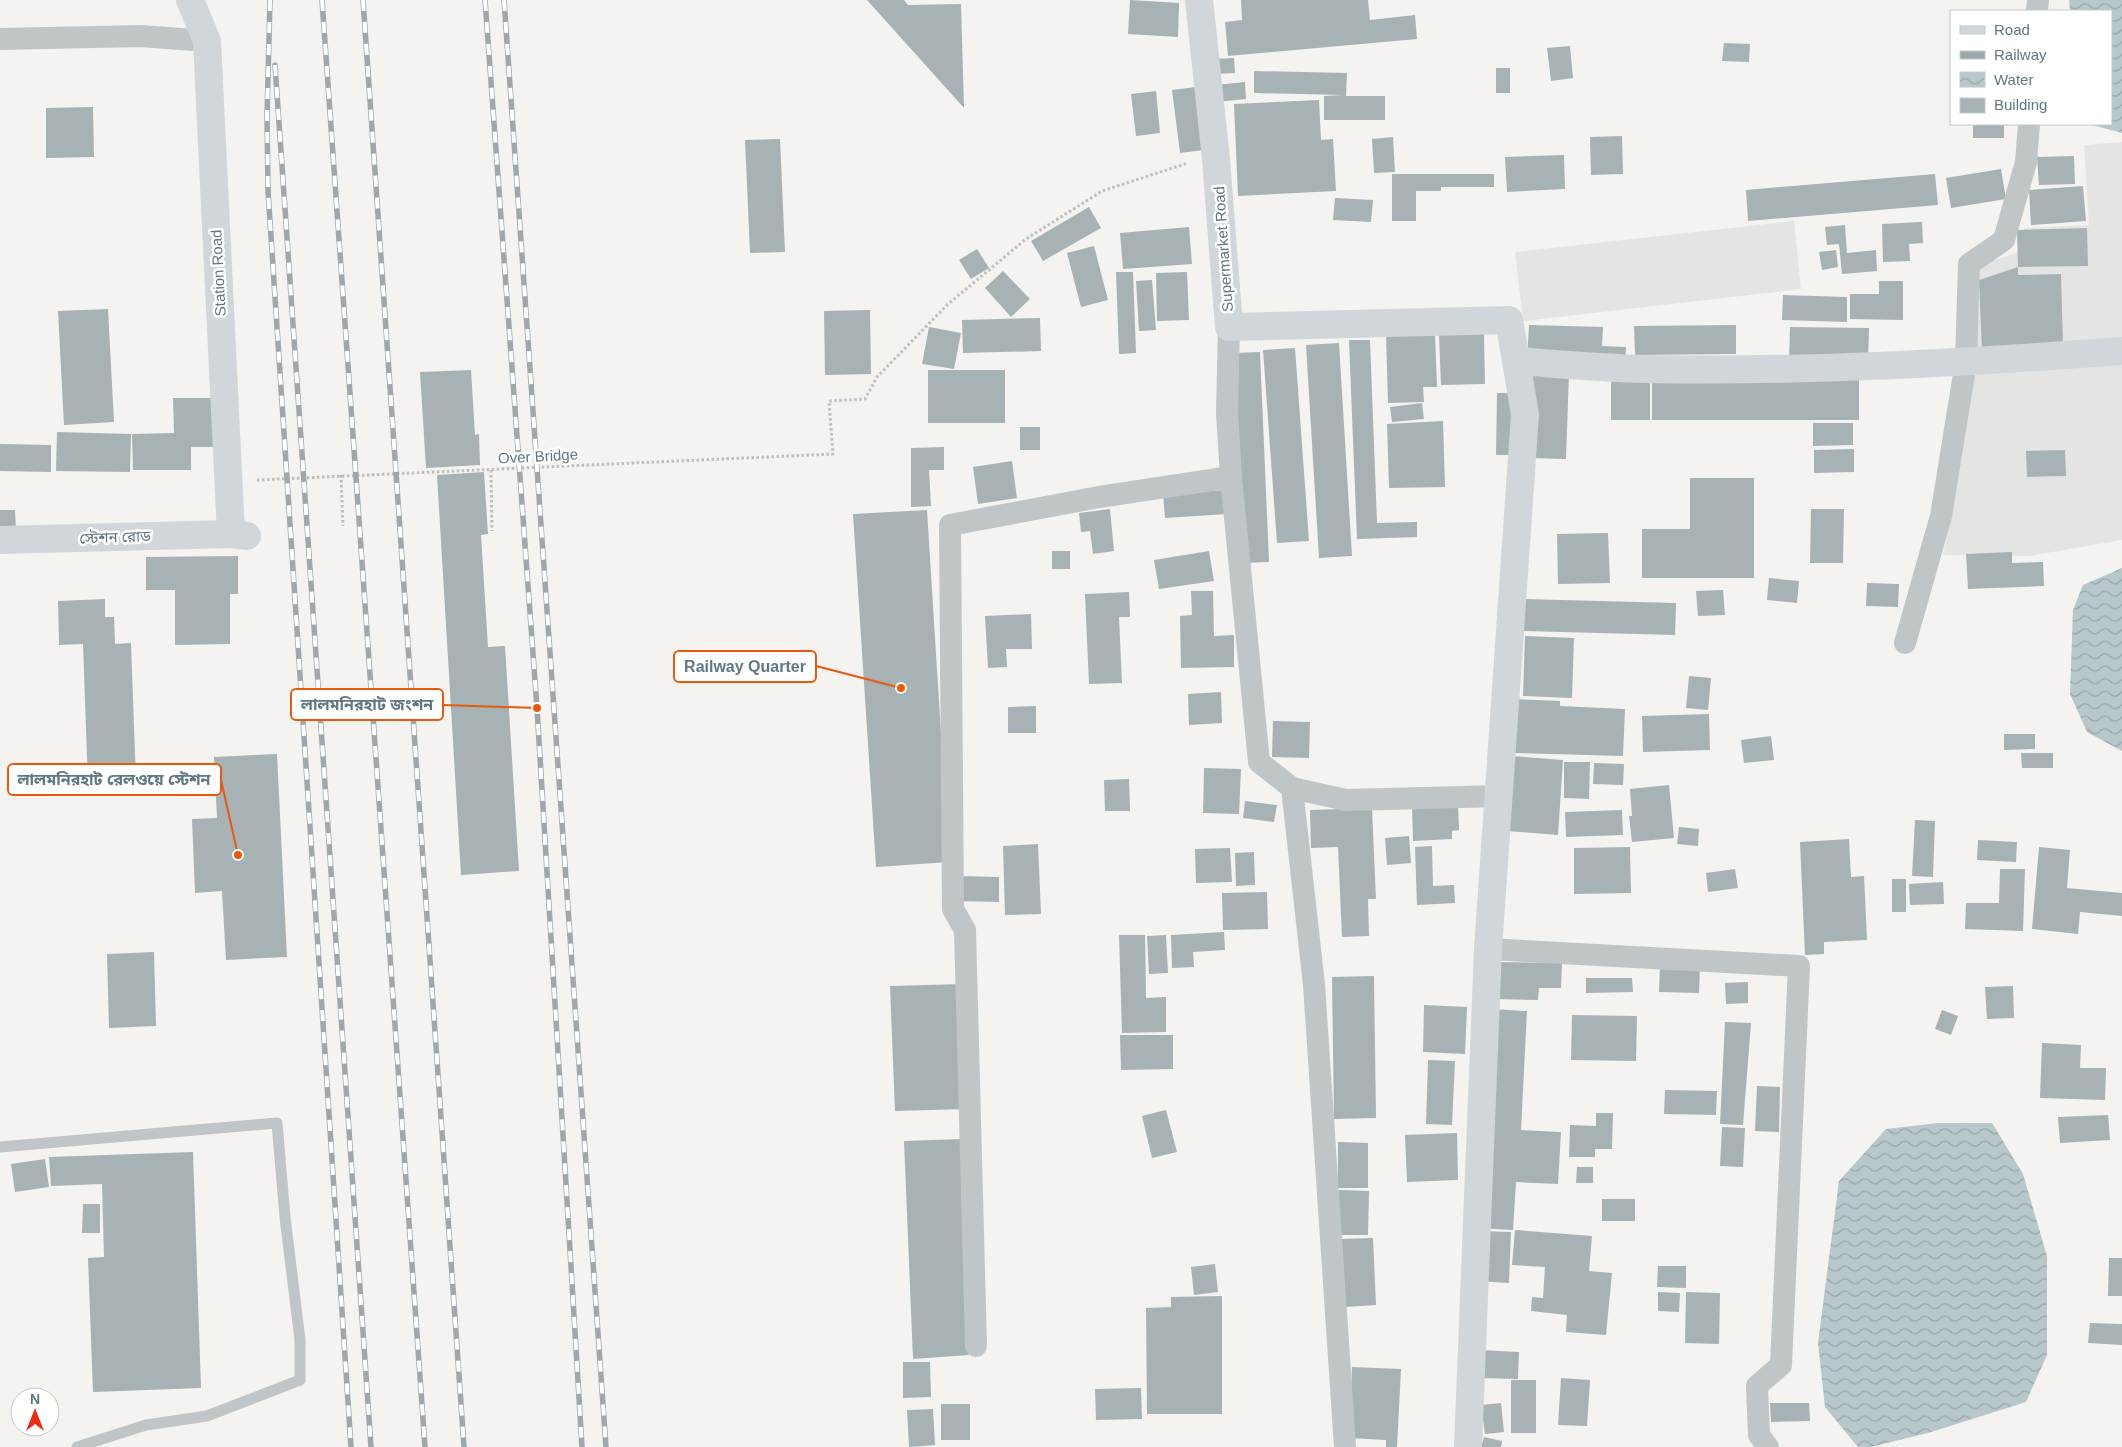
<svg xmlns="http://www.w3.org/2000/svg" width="2122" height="1447" font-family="Helvetica,'Noto Sans Bengali',sans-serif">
<defs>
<pattern id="water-waves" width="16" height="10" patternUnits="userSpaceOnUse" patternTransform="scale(1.25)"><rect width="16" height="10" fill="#b7c7ca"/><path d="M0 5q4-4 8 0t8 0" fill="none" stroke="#98a6a9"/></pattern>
</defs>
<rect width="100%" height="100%" fill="#f4f3ef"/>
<g fill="#e4e5e3">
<path d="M 2122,142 L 2122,348 L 1966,362 L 1973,267 L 2022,251 L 2024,228 L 2089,225 L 2084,145 Z"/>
<path d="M 1794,221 L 1801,289 L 1523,321 L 1515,252 Z"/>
<path d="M 2122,355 L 2122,540 L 2029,556 L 1943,555 L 1953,505 L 1963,370 Z"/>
</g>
<g fill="url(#water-waves)">
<path d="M 2069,0 L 2122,0 L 2122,133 L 2089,124 L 2111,124 L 2111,11 L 2070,11 Z"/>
<path d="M 2122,568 L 2122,751 L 2087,732 L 2070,694 L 2073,610 L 2083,585 Z"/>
<path d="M 1938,1123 L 1992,1123 L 2023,1174 L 2047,1256 L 2047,1355 L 2026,1402 L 1928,1433 L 1871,1447 L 1858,1447 L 1825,1407 L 1818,1343 L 1839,1181 L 1886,1129 Z"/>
</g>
<g fill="#a7b2b5">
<path d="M 867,0 L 904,0 L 908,5 L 961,4 L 964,108 Z"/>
<path d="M 1130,0 L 1179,3 L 1178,37 L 1128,34 Z"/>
<path d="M 1241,0 L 1368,0 L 1370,20 L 1415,15 L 1417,39 L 1228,56 L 1225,22 L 1242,20 Z"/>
<path d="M 1724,43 L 1750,44 L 1749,62 L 1722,61 Z"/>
<path d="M 1570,46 L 1573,78 L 1551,81 L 1547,48 Z"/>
<path d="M 1234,58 L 1235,73 L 1213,74 L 1213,59 Z"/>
<rect x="1496" y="68" width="14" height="25"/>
<path d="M 1254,71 L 1347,73 L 1346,96 L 1385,96 L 1385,120 L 1324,120 L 1324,96 L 1343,95 L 1254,93 Z"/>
<path d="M 1245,82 L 1246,99 L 1216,102 L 1216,85 Z"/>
<path d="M 1196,87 L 1204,150 L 1180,153 L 1172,90 Z"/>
<path d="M 1156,91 L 1160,133 L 1136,136 L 1131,94 Z"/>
<path d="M 1319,100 L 1321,140 L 1333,139 L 1336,191 L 1238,196 L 1234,104 Z"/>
<path d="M 93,107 L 94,157 L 46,158 L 46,108 Z"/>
<rect x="1973" y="124" width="31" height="14"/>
<path d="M 1622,136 L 1623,174 L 1591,175 L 1590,137 Z"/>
<path d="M 1393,137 L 1395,172 L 1374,173 L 1372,139 Z"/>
<path d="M 780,139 L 785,252 L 750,253 L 745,140 Z"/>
<path d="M 1564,155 L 1565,189 L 1507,192 L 1505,157 Z"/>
<path d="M 2074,156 L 2075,184 L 2039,185 L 2037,157 Z"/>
<path d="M 2001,169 L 2006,199 L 1951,208 L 1946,178 Z"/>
<path d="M 1392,174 L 1494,174 L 1494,187 L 1441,187 L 1441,191 L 1416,191 L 1416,221 L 1392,221 Z"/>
<path d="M 1935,174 L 1938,205 L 1748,221 L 1746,190 Z"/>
<path d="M 2083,186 L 2086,221 L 2031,225 L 2029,190 Z"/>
<path d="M 1335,198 L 1373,200 L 1371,222 L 1333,220 Z"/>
<path d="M 1089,207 L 1101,228 L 1043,261 L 1031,241 Z"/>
<path d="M 1922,222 L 1923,243 L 1909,244 L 1910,261 L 1883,262 L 1882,224 Z"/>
<path d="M 1845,225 L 1847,253 L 1876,250 L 1877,271 L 1842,274 L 1839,244 L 1827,245 L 1825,227 Z"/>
<path d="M 1189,227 L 1192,264 L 1123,269 L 1120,233 Z"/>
<path d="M 2087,228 L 2088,266 L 2018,267 L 2017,230 Z"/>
<path d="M 1094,246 L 1108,300 L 1081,307 L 1067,253 Z"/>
<path d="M 977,249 L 989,268 L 971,279 L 959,260 Z"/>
<path d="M 1836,250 L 1838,267 L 1822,270 L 1819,252 Z"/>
<path d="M 2018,267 L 2018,275 L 2061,274 L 2063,345 L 1982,352 L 1979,280 Z"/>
<path d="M 1003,271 L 1030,299 L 1011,317 L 985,288 Z"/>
<path d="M 1116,272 L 1133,272 L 1136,353 L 1119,354 Z"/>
<path d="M 1187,272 L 1189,320 L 1157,321 L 1156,273 Z"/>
<path d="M 1152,280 L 1156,330 L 1139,331 L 1136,281 Z"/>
<path d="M 1879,281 L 1903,281 L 1903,320 L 1850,319 L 1850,294 L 1879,294 Z"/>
<path d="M 1783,295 L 1847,297 L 1847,322 L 1782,320 Z"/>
<path d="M 108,309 L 114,422 L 64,425 L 58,311 Z"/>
<path d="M 870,310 L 871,374 L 825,375 L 824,311 Z"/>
<path d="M 1040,318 L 1041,351 L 963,353 L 962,320 Z"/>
<path d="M 1529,325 L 1603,327 L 1602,346 L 1626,347 L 1625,363 L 1527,360 Z"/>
<path d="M 1736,325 L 1736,354 L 1635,355 L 1634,326 Z"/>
<path d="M 929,327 L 961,333 L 954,369 L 922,364 Z"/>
<path d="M 1790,327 L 1869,328 L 1868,363 L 1789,362 Z"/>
<path d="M 1435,334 L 1437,387 L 1423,387 L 1424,402 L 1388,403 L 1386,335 Z"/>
<path d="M 1484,334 L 1485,384 L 1441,385 L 1439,335 Z"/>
<path d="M 1349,340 L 1370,340 L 1377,523 L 1417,522 L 1417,537 L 1357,539 Z"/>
<path d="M 1339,343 L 1352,556 L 1319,558 L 1306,345 Z"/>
<path d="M 1295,348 L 1309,541 L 1277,543 L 1263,350 Z"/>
<path d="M 1260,352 L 1269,562 L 1243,563 L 1234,353 Z"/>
<path d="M 471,370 L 475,435 L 479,434 L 480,465 L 426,468 L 420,372 Z"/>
<rect x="928" y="370" width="77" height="53"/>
<path d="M 1532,373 L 1569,374 L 1566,459 L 1529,458 Z"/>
<path d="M 1611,375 L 1650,376 L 1650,420 L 1611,420 Z"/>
<path d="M 1652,375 L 1859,376 L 1859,420 L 1652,420 Z"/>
<path d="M 1497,393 L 1515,393 L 1514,455 L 1496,455 Z"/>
<path d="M 173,398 L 213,398 L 214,447 L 191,447 L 191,470 L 133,470 L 132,434 L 174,433 Z"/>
<path d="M 1422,403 L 1424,419 L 1392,422 L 1390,407 Z"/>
<path d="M 1443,421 L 1445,487 L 1389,488 L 1387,424 Z"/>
<path d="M 1813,423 L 1853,423 L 1853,445 L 1813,446 Z"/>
<rect x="1020" y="427" width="20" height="23"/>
<path d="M 57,432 L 131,434 L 130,472 L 56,471 Z"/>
<path d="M 0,444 L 51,445 L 51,472 L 0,471 Z"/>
<path d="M 944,447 L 944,470 L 929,470 L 931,506 L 911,507 L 911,448 Z"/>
<path d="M 1854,449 L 1854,472 L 1814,473 L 1814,450 Z"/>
<path d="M 2065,450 L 2066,476 L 2027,477 L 2026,451 Z"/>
<path d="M 1012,461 L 1017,498 L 978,504 L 973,467 Z"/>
<path d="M 484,472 L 488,534 L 481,535 L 488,647 L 505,646 L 519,871 L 461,875 L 437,475 Z"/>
<path d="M 1690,478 L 1754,478 L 1754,578 L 1642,578 L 1642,529 L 1690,529 Z"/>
<path d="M 1226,490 L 1227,514 L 1165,518 L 1163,494 Z"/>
<path d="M 1110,509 L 1114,551 L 1093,554 L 1090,531 L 1081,532 L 1079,513 Z"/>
<path d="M 1811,509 L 1844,509 L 1843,563 L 1810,563 Z"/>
<path d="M 0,510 L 15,510 L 16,530 L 0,531 Z"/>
<path d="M 927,510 L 949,862 L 876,867 L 853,514 Z"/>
<path d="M 1608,533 L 1610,583 L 1558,584 L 1557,534 Z"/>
<rect x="1052" y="551" width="18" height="18"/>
<path d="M 1209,551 L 1214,581 L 1159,589 L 1154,560 Z"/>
<path d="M 2012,552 L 2012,563 L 2043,562 L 2044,586 L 1968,589 L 1966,554 Z"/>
<path d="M 238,556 L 238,594 L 230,594 L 230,644 L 175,645 L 175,590 L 146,590 L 146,557 Z"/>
<path d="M 1769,578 L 1799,581 L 1797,603 L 1767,600 Z"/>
<path d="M 1867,583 L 1899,584 L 1898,607 L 1866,606 Z"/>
<path d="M 1723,590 L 1725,615 L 1698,616 L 1696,591 Z"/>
<path d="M 1191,591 L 1213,591 L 1214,636 L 1234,635 L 1234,667 L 1181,668 L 1180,616 L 1192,615 Z"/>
<path d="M 1129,592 L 1130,617 L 1119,617 L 1122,683 L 1089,684 L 1085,594 Z"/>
<path d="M 105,599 L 105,617 L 114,617 L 115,644 L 131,643 L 136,782 L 88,784 L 83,644 L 59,645 L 58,601 Z"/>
<path d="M 1523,599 L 1676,603 L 1675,635 L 1522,631 Z"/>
<path d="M 1031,614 L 1032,649 L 1006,649 L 1007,667 L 988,668 L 985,616 Z"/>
<path d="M 1525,636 L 1574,638 L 1572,698 L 1523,696 Z"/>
<path d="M 1689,676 L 1711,678 L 1708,710 L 1686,708 Z"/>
<path d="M 1221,692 L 1222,723 L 1189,725 L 1188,694 Z"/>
<path d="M 1515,699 L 1560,701 L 1560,706 L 1625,709 L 1623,756 L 1514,753 Z"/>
<path d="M 1036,706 L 1036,733 L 1008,733 L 1008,707 Z"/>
<path d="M 1709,714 L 1710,750 L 1643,752 L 1642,716 Z"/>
<path d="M 1273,721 L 1310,722 L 1309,758 L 1272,757 Z"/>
<path d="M 2004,734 L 2035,734 L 2035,749 L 2004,750 Z"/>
<path d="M 1771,736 L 1774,760 L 1744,763 L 1741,740 Z"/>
<path d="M 2021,753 L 2053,753 L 2053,768 L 2022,768 Z"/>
<path d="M 277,754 L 287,957 L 226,960 L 222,891 L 195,893 L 192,819 L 217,818 L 214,757 Z"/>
<path d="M 1512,756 L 1563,760 L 1558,835 L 1507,831 Z"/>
<path d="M 1564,762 L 1590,762 L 1589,799 L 1564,798 Z"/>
<path d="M 1594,763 L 1624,764 L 1623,785 L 1593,784 Z"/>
<path d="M 1204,768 L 1241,769 L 1239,814 L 1203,813 Z"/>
<path d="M 1129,779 L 1130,811 L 1105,811 L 1104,780 Z"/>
<path d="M 1669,785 L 1674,838 L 1632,842 L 1629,816 L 1632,816 L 1630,789 Z"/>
<path d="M 1245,801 L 1277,805 L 1274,822 L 1243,818 Z"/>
<path d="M 1458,802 L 1459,830 L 1452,831 L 1452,839 L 1413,841 L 1412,804 Z"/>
<path d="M 1372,808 L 1376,899 L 1368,899 L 1369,936 L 1342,937 L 1338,847 L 1311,848 L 1310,810 Z"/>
<path d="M 1622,810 L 1623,835 L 1566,837 L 1565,812 Z"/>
<path d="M 1915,820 L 1935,821 L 1933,877 L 1912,876 Z"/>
<path d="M 1679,827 L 1699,829 L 1698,846 L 1677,844 Z"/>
<path d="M 1409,836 L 1411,863 L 1387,865 L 1385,838 Z"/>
<path d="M 1849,839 L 1851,877 L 1864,876 L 1867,940 L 1824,942 L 1824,954 L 1805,955 L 1800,842 Z"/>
<path d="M 1978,840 L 2017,842 L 2016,862 L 1977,860 Z"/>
<path d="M 1038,844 L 1041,914 L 1005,915 L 1003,846 Z"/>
<path d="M 1432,846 L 1433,886 L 1454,885 L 1455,903 L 1417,905 L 1415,847 Z"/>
<path d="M 1630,847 L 1631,893 L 1574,894 L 1574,848 Z"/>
<path d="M 2039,847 L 2070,850 L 2067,888 L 2122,893 L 2122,916 L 2080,912 L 2078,934 L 2032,929 Z"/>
<path d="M 1230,848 L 1232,882 L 1196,883 L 1195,849 Z"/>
<path d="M 1254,852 L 1255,885 L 1236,886 L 1235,853 Z"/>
<path d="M 1735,869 L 1738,888 L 1708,892 L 1706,873 Z"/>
<path d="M 2000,869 L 2025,869 L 2023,931 L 1965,929 L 1966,903 L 1999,903 Z"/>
<path d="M 957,876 L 999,877 L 999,902 L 956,901 Z"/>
<rect x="1892" y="879" width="14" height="33"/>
<path d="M 1943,882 L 1944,904 L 1910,905 L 1909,884 Z"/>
<path d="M 1267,892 L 1268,929 L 1223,930 L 1222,893 Z"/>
<path d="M 1224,932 L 1225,950 L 1193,952 L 1194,967 L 1172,968 L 1171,935 Z"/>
<path d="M 1119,935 L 1145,935 L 1146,998 L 1166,997 L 1166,1032 L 1122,1033 Z"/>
<path d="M 1166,935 L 1168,973 L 1149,974 L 1147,936 Z"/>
<path d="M 154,952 L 156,1026 L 109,1028 L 107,954 Z"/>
<path d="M 1496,962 L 1562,963 L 1561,988 L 1539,988 L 1538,1000 L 1495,999 Z"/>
<path d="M 1660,964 L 1700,965 L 1699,993 L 1659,992 Z"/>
<path d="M 1374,976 L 1376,1118 L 1334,1119 L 1332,977 Z"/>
<path d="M 1586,978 L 1632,978 L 1633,992 L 1586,993 Z"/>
<path d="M 1748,982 L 1748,1003 L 1726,1004 L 1725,983 Z"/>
<path d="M 963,984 L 967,1109 L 895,1111 L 890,986 Z"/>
<path d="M 2013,986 L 2014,1018 L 1987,1019 L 1985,987 Z"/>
<path d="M 1424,1005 L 1467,1007 L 1465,1054 L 1423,1052 Z"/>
<path d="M 1491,1009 L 1527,1011 L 1521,1130 L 1561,1132 L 1558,1184 L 1516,1182 L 1513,1230 L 1479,1228 Z"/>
<path d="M 1942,1010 L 1958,1016 L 1951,1035 L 1935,1029 Z"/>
<path d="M 1572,1015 L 1637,1016 L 1636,1061 L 1571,1060 Z"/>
<path d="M 1725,1022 L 1751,1023 L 1743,1125 L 1720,1124 Z"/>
<path d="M 1120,1035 L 1173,1035 L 1173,1069 L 1121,1070 Z"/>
<path d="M 2042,1043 L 2081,1045 L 2080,1068 L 2106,1068 L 2105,1100 L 2040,1098 Z"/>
<path d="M 1428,1060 L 1455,1061 L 1452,1125 L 1426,1124 Z"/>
<path d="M 1757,1086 L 1780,1087 L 1779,1132 L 1755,1131 Z"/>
<path d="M 1665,1090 L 1717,1091 L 1716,1115 L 1664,1114 Z"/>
<path d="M 1166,1110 L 1177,1152 L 1152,1158 L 1142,1116 Z"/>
<path d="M 1596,1113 L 1613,1113 L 1612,1149 L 1595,1149 L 1595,1157 L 1569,1157 L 1570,1125 L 1596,1126 Z"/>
<path d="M 2108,1115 L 2110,1140 L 2060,1143 L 2058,1117 Z"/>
<path d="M 1722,1127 L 1745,1128 L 1743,1167 L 1720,1166 Z"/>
<path d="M 1457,1133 L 1458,1180 L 1407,1182 L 1405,1135 Z"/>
<path d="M 961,1139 L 969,1355 L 913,1359 L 904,1141 Z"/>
<path d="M 1338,1142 L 1368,1143 L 1368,1188 L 1338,1188 Z"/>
<path d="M 193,1152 L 201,1388 L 93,1392 L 88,1258 L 104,1257 L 102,1184 L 51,1186 L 49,1157 Z"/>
<path d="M 45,1159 L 49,1187 L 15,1192 L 11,1164 Z"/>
<path d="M 1577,1167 L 1593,1167 L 1593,1183 L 1576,1183 Z"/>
<path d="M 1339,1190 L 1369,1191 L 1368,1235 L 1339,1235 Z"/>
<rect x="1602" y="1199" width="33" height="22"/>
<path d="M 83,1204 L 100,1204 L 100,1233 L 82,1233 Z"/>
<path d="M 1515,1230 L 1592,1236 L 1589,1271 L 1612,1273 L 1606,1335 L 1566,1332 L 1567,1315 L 1531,1311 L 1532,1297 L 1543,1298 L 1545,1267 L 1512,1265 Z"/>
<path d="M 1478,1231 L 1511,1232 L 1509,1283 L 1476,1281 Z"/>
<path d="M 1373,1238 L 1376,1305 L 1344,1307 L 1341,1239 Z"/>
<path d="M 2109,1258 L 2122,1258 L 2122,1296 L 2108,1296 Z"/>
<path d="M 1215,1264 L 1218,1292 L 1194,1295 L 1191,1267 Z"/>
<path d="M 1658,1266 L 1686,1266 L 1686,1288 L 1657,1287 Z"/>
<path d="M 1658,1292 L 1680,1293 L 1679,1312 L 1658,1311 Z"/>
<path d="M 1686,1292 L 1720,1293 L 1719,1344 L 1685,1343 Z"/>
<path d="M 1222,1296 L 1222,1414 L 1147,1414 L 1146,1308 L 1171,1307 L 1171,1297 Z"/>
<path d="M 2090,1323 L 2122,1324 L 2122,1345 L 2088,1343 Z"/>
<path d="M 1479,1350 L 1519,1352 L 1518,1379 L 1479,1378 Z"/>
<path d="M 903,1362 L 930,1362 L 931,1397 L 903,1398 Z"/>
<path d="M 1352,1367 L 1401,1369 L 1397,1447 L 1386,1447 L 1386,1440 L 1349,1438 Z"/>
<path d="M 1561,1378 L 1590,1380 L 1587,1426 L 1558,1425 Z"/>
<rect x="1511" y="1380" width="25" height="53"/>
<path d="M 1141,1388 L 1142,1419 L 1096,1420 L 1095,1389 Z"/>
<path d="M 1501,1403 L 1504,1432 L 1485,1434 L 1481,1405 Z"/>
<path d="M 1770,1403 L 1809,1403 L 1810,1421 L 1771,1422 Z"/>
<rect x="941" y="1404" width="29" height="36"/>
<path d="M 933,1409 L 935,1445 L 909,1447 L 907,1410 Z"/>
<path d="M 1484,1437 L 1502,1441 L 1501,1447 L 1481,1447 Z"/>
</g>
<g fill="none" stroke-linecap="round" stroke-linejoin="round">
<g stroke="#bcbec0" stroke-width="3" stroke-dasharray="2.5 2.5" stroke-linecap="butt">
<path d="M 491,470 L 492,531"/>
<path d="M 341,475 L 343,526"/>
<path d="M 257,480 L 833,454 L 829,401 L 865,399 L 877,377 L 947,305 L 1026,239 L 1102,191 L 1188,163"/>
</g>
<path stroke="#c0c5c7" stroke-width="11" d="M 0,1147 L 277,1123 L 285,1217 L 300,1340 L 300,1380 L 207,1416 L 146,1425 L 77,1447"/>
<g stroke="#c0c5c7" stroke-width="22">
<path d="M 2037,11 L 2038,0"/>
<path d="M 0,39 L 141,36 L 207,41"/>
<path d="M 1229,327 L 1227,413 L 1231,477 L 1259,762 L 1292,788 L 1314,985 L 1345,1447"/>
<path d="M 1905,643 L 1941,516 L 1966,362 L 1969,264 L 2004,240 L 2026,162 L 2029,124"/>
<path d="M 1292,788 L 1346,800 L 1500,796"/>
<path d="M 1488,949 L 1799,966 L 1781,1365 L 1757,1386 L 1759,1435 L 1768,1447"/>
<path d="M 976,1346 L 965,930 L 953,909 L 950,525 L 1099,497 L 1231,477"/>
</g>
<g stroke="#d0d6da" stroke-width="28">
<path d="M 190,0 L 207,41 L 231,534 L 247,536"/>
<path d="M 1199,0 L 1216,159 L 1229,327 L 1509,320 L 1525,414 L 1488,949 L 1468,1447"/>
<path d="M 1516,361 C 1558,364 1602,368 1644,369 C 1804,372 1963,363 2122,351"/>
<path d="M 0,540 L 231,534"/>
</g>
<defs>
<g id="rail">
<path d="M 270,0 L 267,117 L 268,191 L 351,1447"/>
<path d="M 322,0 L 425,1447"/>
<path d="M 363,0 L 464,1447"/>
<path d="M 485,0 L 537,708 L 582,1447"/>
<path d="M 504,0 L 606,1447"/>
<path d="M 275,65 L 371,1447"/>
</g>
</defs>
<use href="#rail" stroke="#9ea7ab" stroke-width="5.5"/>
<use href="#rail" stroke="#fff" stroke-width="4" stroke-dasharray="11" stroke-linecap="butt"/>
</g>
<g text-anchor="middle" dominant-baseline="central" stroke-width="5" stroke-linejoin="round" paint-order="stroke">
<g font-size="15" fill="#617782" stroke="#fff">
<text transform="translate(1223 249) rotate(-94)">Supermarket Road</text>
<text transform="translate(218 273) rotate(-93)">Station Road</text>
<text transform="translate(538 456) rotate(-3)">Over Bridge</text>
<text transform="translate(115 537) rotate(-2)">স্টেশন রোড</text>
</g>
</g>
<path fill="none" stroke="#e8590c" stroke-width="2" d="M901 688L816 666M537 708L443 705M238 855L221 780"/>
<g fill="#e8590c" stroke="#fff" stroke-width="2">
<circle cx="901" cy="688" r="5"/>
<circle cx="537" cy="708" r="5"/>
<circle cx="238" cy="855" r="5"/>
</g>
<g fill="#fff" stroke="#e8590c" stroke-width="2">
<rect x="674" y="651" width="142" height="31" rx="5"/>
<rect x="291" y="689" width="152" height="31" rx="5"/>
<rect x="8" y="764" width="213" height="31" rx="5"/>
</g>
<g font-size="16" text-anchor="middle" font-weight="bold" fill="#617782">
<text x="745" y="672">Railway Quarter</text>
<text x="367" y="710">লালমনিরহাট জংশন</text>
<text x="114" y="785">লালমনিরহাট রেলওয়ে স্টেশন</text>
</g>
<rect x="1950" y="10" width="162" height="115" fill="#ffffff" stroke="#c0c9cd"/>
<rect x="1960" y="26" width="25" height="8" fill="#d0d6da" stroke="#c0c9cd"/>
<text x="1994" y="35" font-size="15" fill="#617782">Road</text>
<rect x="1960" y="51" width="25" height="8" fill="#9ea7ab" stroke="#c0c9cd"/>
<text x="1994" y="60" font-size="15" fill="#617782">Railway</text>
<rect x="1960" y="72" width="25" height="15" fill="url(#water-waves)" stroke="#c0c9cd"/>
<text x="1994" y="85" font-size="15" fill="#617782">Water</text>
<rect x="1960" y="98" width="25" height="15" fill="#a7b2b5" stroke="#c0c9cd"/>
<text x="1994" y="110" font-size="15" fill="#617782">Building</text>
<g transform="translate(35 1412)"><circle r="24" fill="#ffffff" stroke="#c0c9cd"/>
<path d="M0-4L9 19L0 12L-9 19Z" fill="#ee2c15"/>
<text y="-8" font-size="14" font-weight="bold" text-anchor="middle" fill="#617782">N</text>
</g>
</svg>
